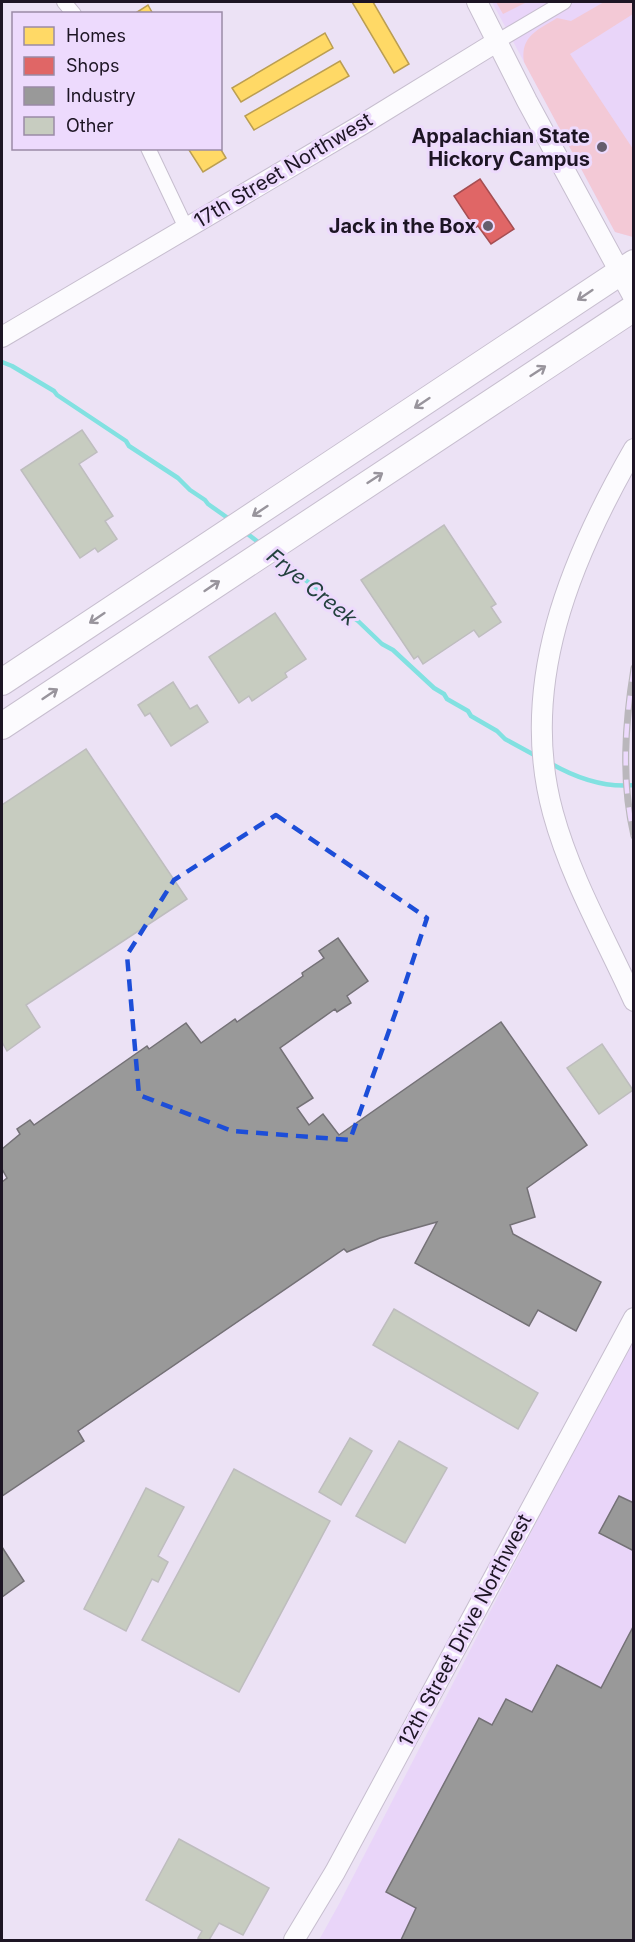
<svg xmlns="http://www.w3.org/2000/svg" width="635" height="1942" font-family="Inter,sans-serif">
<rect width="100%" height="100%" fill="#ece2f5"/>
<g fill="#e9d5f9">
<path d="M 492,2 L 633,2 L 633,237 L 615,232 Z"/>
<path d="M 633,1335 L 633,1940 L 319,1940 L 339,1904 Z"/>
</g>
<g fill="#f3c9d6">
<path d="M 496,2 L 527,2 L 503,14 Z"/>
<path d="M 604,2 L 633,2 L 633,14 L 570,54 L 633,149 L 633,237 L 615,232 L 524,62 C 520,36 538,30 557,18 L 571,21 Z"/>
</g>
<g fill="#ffd966" stroke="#bb9e52" stroke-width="1.5">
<path d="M 352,2 L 373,2 L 409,64 L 394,73 Z"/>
<path d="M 148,5 L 153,14 L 134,14 Z"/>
<path d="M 325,33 L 333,48 L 241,102 L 232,88 Z"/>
<path d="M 340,61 L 349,76 L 254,130 L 245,116 Z"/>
<path d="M 192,148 L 220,148 L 226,158 L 203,172 L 189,150 Z"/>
</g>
<path fill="#e06666" stroke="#a64e52" stroke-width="1.5" d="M 480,179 L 514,229 L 491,244 L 478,226 L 475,228 L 454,196 Z"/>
<g fill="#999" stroke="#747176" stroke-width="1.5">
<path d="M 338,938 L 368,981 L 347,996 L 351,1003 L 337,1012 L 335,1009 L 280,1048 L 313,1098 L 297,1108 L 309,1125 L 323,1114 L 339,1135 L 501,1022 L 587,1145 L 527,1188 L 535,1217 L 510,1225 L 513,1234 L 601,1282 L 576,1331 L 538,1310 L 529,1326 L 415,1263 L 437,1222 L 380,1238 L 347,1252 L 344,1249 L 78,1431 L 84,1441 L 2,1496 L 2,1182 L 7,1178 L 2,1169 L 2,1149 L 20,1134 L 17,1129 L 30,1120 L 34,1125 L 147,1046 L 149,1049 L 186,1023 L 201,1043 L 235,1019 L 237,1022 L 303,976 L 302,973 L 324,958 L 319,951 Z"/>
<path d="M 619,1496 L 634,1503 L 634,1551 L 599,1533 Z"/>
<path d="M 2,1547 L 24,1581 L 2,1597 Z"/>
<path d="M 634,1625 L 634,1940 L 401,1940 L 416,1908 L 386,1892 L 479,1718 L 492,1725 L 506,1699 L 532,1712 L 557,1665 L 601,1688 Z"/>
</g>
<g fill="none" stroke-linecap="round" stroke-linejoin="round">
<g stroke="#82e1e1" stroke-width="4.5">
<path d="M 2,362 L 12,366 L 54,391 L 57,395 L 126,441 L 129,446 L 178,478 L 190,490 L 205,500 L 208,504 L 232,521"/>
<path d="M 245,532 L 262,545"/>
<path d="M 276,556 L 280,561 L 291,567 L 294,572 L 318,589 L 334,604 L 358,621 L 382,644 L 393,650 L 434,688 L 444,694 L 447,699 L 468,711 L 471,716 L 497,731 L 505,739 L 538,757"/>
<path d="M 550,763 C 576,778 604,788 634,785"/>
</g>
</g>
<g fill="#c7ccc0" stroke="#bebdbe" stroke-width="1.5">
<path d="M 82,430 L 97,452 L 79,464 L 113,516 L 105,521 L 117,539 L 98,552 L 95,548 L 80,558 L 21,470 Z"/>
<path d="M 444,525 L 496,604 L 491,607 L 501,622 L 479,637 L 474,630 L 423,664 L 418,656 L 414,659 L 361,580 Z"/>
<path d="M 275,613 L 306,659 L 285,673 L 287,677 L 252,701 L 249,696 L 239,703 L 209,657 Z"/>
<path d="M 173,682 L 190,709 L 197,705 L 208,722 L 171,746 L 150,713 L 145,716 L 138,705 Z"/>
<path d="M 86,749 L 187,899 L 26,1005 L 40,1027 L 7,1051 L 2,1042 L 2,805 Z"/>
<path d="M 602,1044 L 633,1090 L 599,1114 L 567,1068 Z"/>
<path d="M 394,1309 L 538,1393 L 518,1429 L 373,1345 Z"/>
<path d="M 350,1438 L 372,1451 L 341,1505 L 319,1492 Z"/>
<path d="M 399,1441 L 447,1468 L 405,1543 L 356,1516 Z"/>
<path d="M 234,1469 L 330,1521 L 239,1692 L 142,1640 Z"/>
<path d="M 146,1488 L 184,1507 L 158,1556 L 168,1562 L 158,1582 L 152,1579 L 126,1631 L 84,1609 Z"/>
<path d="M 179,1839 L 269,1888 L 243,1935 L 219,1923 L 209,1940 L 203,1940 L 198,1938 L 202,1931 L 146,1900 Z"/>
</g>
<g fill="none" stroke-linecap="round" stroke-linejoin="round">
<defs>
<g id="street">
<path d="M 64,2 L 74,14"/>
<path d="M 498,41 L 564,2"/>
<path d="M 148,148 L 186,228"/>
</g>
<g id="secondary">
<path d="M 477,2 L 527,101 L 634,298"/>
<path d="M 2,337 L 363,124 L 498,41"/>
<path d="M 634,449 C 570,560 518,685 553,813 C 571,879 606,939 634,1001"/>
<path d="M 294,1940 L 335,1872 L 634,1318"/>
</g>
<g id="highway">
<path d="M 2,682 L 634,263"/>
<path d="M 2,726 L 634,308"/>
</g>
</defs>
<use href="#street" stroke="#c7becf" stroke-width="16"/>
<use href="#secondary" stroke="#c7becf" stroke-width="22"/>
<use href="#highway" stroke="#c7becf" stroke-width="28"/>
<use href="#street" stroke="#fcfbfe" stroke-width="14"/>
<use href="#secondary" stroke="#fcfbfe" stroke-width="20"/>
<use href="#highway" stroke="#fcfbfe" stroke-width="26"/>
<defs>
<path id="rail" d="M 634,668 C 625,724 621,780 634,836"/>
</defs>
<use href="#rail" stroke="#bab7bc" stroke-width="7"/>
<use href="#rail" stroke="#eddafd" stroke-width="4.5" stroke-dasharray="14" stroke-linecap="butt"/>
</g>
<defs><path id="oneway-shaft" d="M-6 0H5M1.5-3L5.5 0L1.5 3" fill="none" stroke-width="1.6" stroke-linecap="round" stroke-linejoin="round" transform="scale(1.5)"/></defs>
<g stroke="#98949c">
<use href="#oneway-shaft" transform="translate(585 295) rotate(146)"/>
<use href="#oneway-shaft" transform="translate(538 371) rotate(-33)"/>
<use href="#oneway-shaft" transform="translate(422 403) rotate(146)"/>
<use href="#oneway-shaft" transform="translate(375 478) rotate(-33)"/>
<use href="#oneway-shaft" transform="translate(260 511) rotate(146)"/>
<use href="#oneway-shaft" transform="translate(212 586) rotate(-34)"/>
<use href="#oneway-shaft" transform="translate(97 618) rotate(146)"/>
<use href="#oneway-shaft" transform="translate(50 694) rotate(-34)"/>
</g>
<path fill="none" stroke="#1d4ed8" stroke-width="4.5" stroke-dasharray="12 8" stroke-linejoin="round" d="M 276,815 L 427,918 L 395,1014 L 350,1140 L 232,1131 L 139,1095 L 127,955 L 174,880 Z"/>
<g fill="#655d6d" stroke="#eddafd" stroke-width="2">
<circle cx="602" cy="147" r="6"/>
<circle cx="488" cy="226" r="6"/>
</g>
<g text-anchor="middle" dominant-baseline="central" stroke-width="6" stroke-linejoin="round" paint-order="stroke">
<g font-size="20" font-weight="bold" fill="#1d1524" stroke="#eddafd" text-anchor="end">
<text x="590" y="136">Appalachian State<tspan x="590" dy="23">Hickory Campus</tspan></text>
<text x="476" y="226">Jack in the Box</text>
</g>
<g font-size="20" fill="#1d1524" stroke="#eddafd">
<text transform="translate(283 170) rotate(-31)">17th Street Northwest</text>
<text transform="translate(465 1630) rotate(-62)">12th Street Drive Northwest</text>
</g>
<g font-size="21" font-style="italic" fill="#23413e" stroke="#eddafd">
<text transform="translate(312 587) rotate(39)">Frye Creek</text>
</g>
</g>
<rect width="635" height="1942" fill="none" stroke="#1d1524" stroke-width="6"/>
<rect x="12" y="12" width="210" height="138" fill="#eddafd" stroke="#9a8ba6" stroke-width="1.5"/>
<rect x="24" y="27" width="30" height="18" fill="#ffd966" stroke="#9a8ba6" stroke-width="1.5"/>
<text x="66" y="42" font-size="18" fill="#1d1524">Homes</text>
<rect x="24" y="57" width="30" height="18" fill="#e06666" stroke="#9a8ba6" stroke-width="1.5"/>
<text x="66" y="72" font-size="18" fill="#1d1524">Shops</text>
<rect x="24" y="87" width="30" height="18" fill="#999999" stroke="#9a8ba6" stroke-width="1.5"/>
<text x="66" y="102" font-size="18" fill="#1d1524">Industry</text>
<rect x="24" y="117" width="30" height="18" fill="#c7ccc0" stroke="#9a8ba6" stroke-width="1.5"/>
<text x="66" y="132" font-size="18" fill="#1d1524">Other</text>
</svg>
